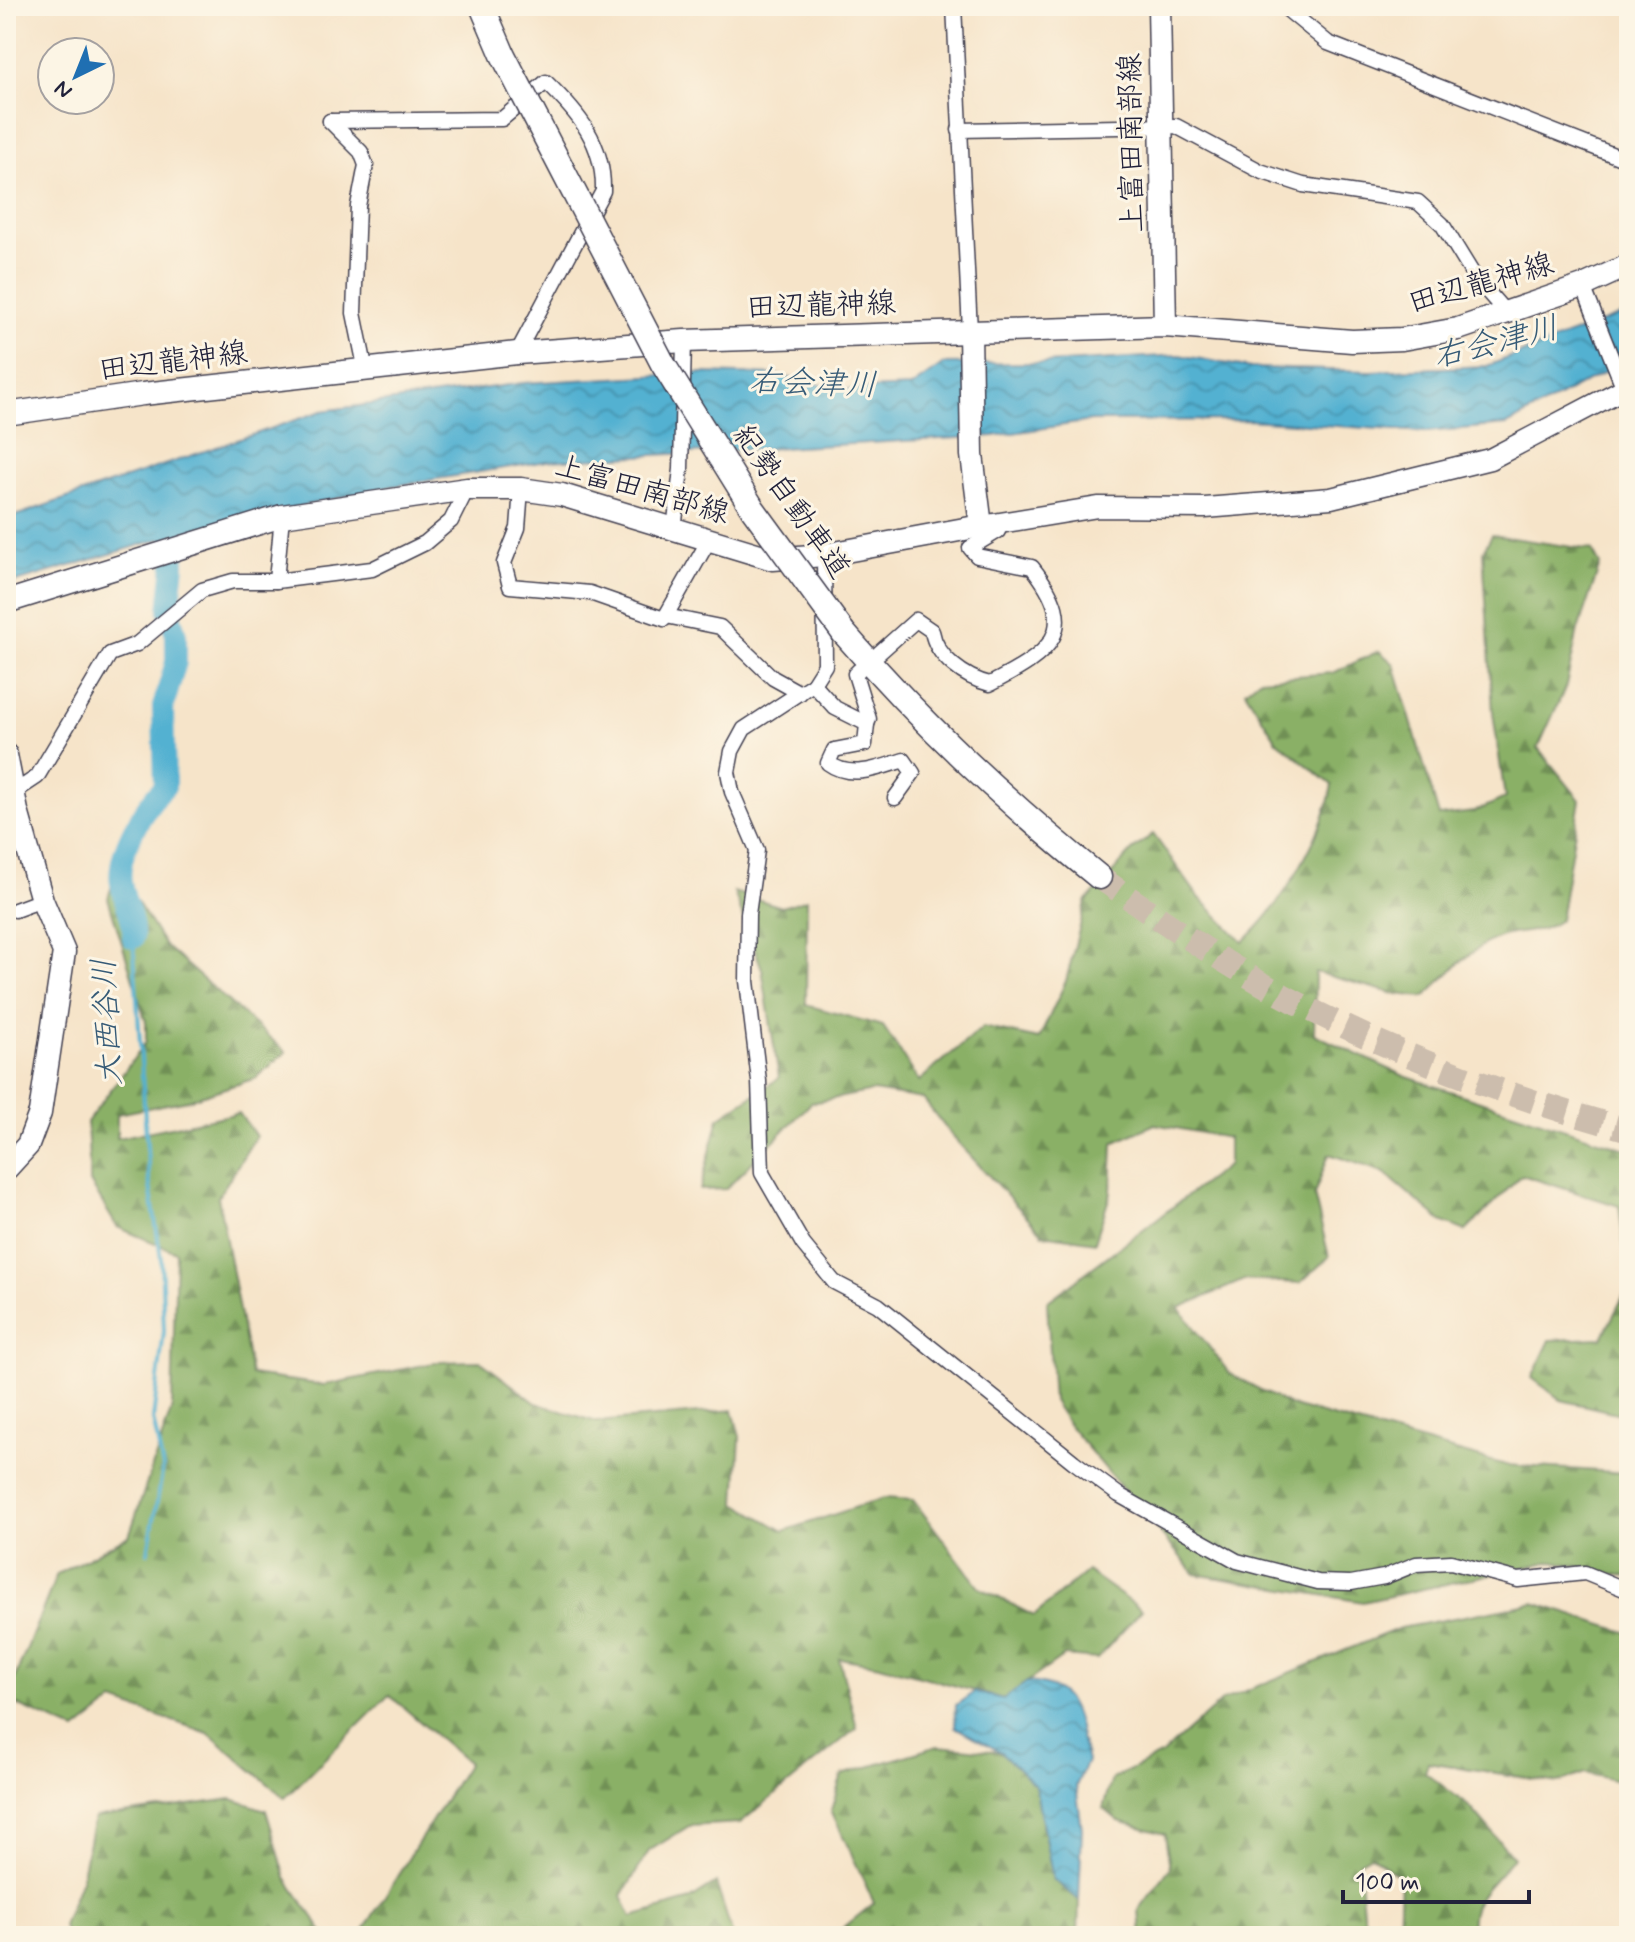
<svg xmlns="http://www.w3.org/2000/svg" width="1635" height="1942" font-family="Mynerve,'Klee One',sans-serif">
<defs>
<pattern id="forest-firs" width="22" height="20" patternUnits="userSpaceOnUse" patternTransform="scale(2)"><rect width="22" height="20" fill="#8ab066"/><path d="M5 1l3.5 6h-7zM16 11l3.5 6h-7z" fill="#708f55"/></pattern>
<pattern id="water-waves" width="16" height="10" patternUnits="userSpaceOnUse" patternTransform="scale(2)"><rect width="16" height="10" fill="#53b1d1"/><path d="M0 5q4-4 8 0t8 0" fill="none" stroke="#4490ab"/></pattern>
</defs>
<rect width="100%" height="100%" fill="#fcf5e5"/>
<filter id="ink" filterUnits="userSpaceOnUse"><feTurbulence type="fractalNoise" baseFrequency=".0125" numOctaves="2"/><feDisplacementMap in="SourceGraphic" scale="16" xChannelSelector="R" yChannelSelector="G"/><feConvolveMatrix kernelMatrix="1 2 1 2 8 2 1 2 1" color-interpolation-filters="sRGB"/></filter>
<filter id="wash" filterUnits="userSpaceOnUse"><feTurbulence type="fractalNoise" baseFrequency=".006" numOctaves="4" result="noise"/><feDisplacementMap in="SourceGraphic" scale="32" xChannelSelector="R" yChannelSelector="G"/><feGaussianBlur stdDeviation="1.8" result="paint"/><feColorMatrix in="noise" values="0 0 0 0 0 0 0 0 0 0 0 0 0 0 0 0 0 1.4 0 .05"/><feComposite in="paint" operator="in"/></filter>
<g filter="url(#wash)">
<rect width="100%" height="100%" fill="#f6e4c9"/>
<g fill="url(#forest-firs)" stroke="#566950" stroke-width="2">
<path d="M 1492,535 L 1592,550 L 1600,565 L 1578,630 L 1566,686 L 1538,748 L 1580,800 L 1560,920 C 1538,936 1523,929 1500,937 C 1472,946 1445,977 1425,997 L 1395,994 L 1315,972 L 1314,1034 L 1404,1076 L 1629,1150 L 1629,1416 L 1561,1400 L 1532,1378 L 1550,1340 L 1602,1338 L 1629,1285 L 1619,1206 L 1522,1175 L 1466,1231 L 1441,1221 L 1383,1172 L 1329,1154 L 1314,1195 L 1329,1257 L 1300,1283 L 1244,1280 L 1179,1308 L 1230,1374 L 1289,1405 L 1506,1465 L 1629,1473 L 1629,1577 L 1553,1561 L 1363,1602 L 1195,1574 L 1070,1427 L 1053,1401 L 1047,1302 L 1228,1165 L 1228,1138 L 1155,1124 L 1113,1143 L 1111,1192 L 1095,1242 L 1043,1234 L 952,1136 L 923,1099 L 873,1091 L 811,1103 L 726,1189 L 700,1190 L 719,1118 L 779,1078 L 762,969 L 734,892 L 782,907 L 807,899 L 806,1005 L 883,1026 L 919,1081 L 983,1027 L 1039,1039 L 1066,981 L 1086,902 L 1134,849 L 1153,834 L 1198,896 L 1243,942 C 1280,909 1324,835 1332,785 L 1277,741 L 1245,691 L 1259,679 L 1333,673 L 1379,651 L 1394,664 L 1439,816 L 1474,812 L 1505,798 L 1493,713 L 1483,551 Z"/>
<path d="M 117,870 L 165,946 L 286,1052 L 256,1078 L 188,1100 L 117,1114 L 117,1138 L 239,1113 L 256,1136 L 218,1197 L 251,1375 L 324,1385 L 439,1362 L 480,1361 L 536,1403 L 597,1422 L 733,1410 L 740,1437 L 736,1503 L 784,1531 L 884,1498 L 913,1500 L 980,1588 L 1034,1616 L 1087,1571 L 1142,1610 L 1097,1659 L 1064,1656 L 1003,1699 L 880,1665 L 839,1658 L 857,1728 L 740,1823 L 689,1826 L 649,1851 L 622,1896 L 632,1917 L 688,1901 L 716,1883 L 733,1936 L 360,1936 L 468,1763 L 389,1695 L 285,1798 L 208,1733 L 114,1701 L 76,1731 L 6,1700 L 57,1574 L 129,1536 L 172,1408 L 176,1252 L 117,1227 L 90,1182 L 87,1122 L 146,1042 L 146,1022 L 108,898 Z"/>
<path d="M 1534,1603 L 1629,1633 L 1629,1784 L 1585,1773 L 1558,1783 L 1428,1762 L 1425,1772 L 1471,1808 L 1513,1857 C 1493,1886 1465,1897 1473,1936 L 1399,1936 L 1401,1877 L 1371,1855 L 1359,1862 L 1363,1913 L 1371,1936 L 1141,1936 L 1139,1910 L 1170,1868 L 1165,1834 L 1119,1821 L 1103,1808 L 1112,1779 L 1161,1755 L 1223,1700 L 1400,1628 Z"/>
<path d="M 938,1746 L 1001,1752 L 1035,1785 L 1053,1879 L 1079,1900 L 1078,1936 L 833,1936 L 874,1903 L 831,1810 L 842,1775 Z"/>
<path d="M 232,1799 L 266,1810 L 286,1878 L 326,1936 L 66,1936 L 63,1925 L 81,1879 L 94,1818 Z"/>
</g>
<g fill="url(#water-waves)" stroke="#3a6a86" stroke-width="2">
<path d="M 1629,312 L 1629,359 L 1507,425 L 1425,432 L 1249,420 L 1091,421 L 993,436 L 547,461 L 387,487 L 181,533 L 6,585 L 6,519 L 322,411 L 523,383 L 702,373 L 776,375 L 844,390 L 911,387 L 944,364 L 1046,363 L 1179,355 L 1251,368 L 1371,371 L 1487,366 Z"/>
<path d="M 1027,1682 C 1079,1685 1075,1719 1087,1761 L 1076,1786 L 1082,1829 L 1079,1900 L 1053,1879 L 1035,1785 L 1001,1752 L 955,1727 L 956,1705 L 974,1692 L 1003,1699 Z"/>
</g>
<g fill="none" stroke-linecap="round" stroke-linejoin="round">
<path stroke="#53b1d1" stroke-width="4" d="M 133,938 L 149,1179 L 161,1259 L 164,1331 L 153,1419 L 163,1468 L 148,1552"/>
<path stroke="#53b1d1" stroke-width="22" d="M 133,938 C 135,918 124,903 121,883 C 116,853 145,805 165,786 L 163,707 L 176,662 L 176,635 L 169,611 L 174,564 L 172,507"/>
</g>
</g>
<g filter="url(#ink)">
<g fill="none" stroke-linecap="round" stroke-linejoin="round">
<path stroke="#ccbdad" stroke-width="24" stroke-dasharray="24 12" stroke-linecap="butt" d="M 1099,877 C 1166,923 1232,970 1305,1007 C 1409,1060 1516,1099 1629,1130"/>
<defs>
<g id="street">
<path d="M 954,6 L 970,331"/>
<path d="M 1283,6 L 1328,43 L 1629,161"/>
<path d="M 330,121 L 502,119 L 546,82 C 579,114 604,143 603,191 L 517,353"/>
<path d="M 330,121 L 361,152 L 366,165 L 358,206 L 354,313 L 366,371"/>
<path d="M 959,130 L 1176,126 L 1260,171 L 1303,185 L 1418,202 L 1442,224 L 1474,276 L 1506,313"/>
<path d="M 1583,286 L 1624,389"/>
<path d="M 521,489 L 518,528 L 504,563 L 510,586 L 590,593 L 664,619 L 709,540"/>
<path d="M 674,530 L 681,469 L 684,341"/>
<path d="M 824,555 L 825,665 L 813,684 L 744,729 L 732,751 L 728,772 L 732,792 L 757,850 L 748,914 L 747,981 L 759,1081 L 762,1173 L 803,1244 L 834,1282 L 878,1305 L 1074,1462 L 1119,1495 L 1237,1561 L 1318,1582 L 1351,1583 L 1384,1577 L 1416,1564 L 1451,1562 L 1518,1580 L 1585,1573 L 1629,1591"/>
<path d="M 276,581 L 282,516"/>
<path d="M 666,616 L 720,627 L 773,678 L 800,693"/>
<path d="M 879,653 L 916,620 L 932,631 C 936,657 965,678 990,684 C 1049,654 1083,631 1032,567 L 977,556 L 970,548 L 998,531 L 1002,521"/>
<path d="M 859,670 L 855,674 L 869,719 L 867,724"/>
<path d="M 813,684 L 835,708 L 867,724 L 865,744 L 834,750 L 828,763 C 851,780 879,768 904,760 L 913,773 L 895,798"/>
<path d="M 13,793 L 37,777 L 110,654 L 137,644 L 202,590 L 233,581 L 276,581 L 372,569 L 425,543 L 451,521 L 467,489"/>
<path d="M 15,910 L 42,900"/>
</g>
<path id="secondary" d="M 981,526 L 1098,507 L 1205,508 L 1331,498 L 1490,459 L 1629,386"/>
<g id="primary">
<path d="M 1159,6 L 1165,326"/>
<path d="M 6,414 L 143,394 L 517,353 L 684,341 L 1165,326 L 1352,341 L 1402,339 L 1458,329 L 1583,286 L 1629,265"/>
<path d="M 6,602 L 282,516 L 467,489 L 521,489 L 562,495 L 773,559 L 824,555 L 981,526 L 972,455 L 970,331"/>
<path d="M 6,755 L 17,811 L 42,900 L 64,952 L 40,1113 L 28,1145 L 6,1169"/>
</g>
<path id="highway" d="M 843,632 C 921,723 1006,802 1099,877"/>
</defs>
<use href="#street" stroke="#423f50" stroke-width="17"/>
<use href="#secondary" stroke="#423f50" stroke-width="23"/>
<use href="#primary" stroke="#423f50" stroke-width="25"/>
<use href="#highway" stroke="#423f50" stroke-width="27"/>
<use href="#street" stroke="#fff" stroke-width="14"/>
<use href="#secondary" stroke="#fff" stroke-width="20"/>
<use href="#primary" stroke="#fff" stroke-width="22"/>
<use href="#highway" stroke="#fff" stroke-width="24"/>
<defs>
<path id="highway-bridge" d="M 482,6 L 503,55 L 663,364 L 753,509 L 843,632"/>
</defs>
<use href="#highway-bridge" stroke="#423f50" stroke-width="27" stroke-linecap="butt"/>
<use href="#highway-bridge" stroke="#fff" stroke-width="24"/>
</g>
</g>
<g text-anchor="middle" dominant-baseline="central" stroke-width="6" stroke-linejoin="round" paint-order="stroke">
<g font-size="30" fill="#22223b" stroke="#fcf5e5">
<text transform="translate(1132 143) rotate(-91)">上富田南部線</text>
<text transform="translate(1481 284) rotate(-16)">田辺龍神線</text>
<text transform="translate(821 306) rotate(-2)">田辺龍神線</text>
<text transform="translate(173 362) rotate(-7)">田辺龍神線</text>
<text transform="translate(642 490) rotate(16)">上富田南部線</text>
<text transform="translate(791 502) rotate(55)">紀勢自動車道</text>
</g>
<g font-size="32" font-style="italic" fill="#365b77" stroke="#fcf5e5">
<text transform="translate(1496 343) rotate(-14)">右会津川</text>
<text transform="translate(813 384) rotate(2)">右会津川</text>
<text transform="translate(108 1022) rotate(-93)">大西谷川</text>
</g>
</g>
<rect width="1635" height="1942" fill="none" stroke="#fcf5e5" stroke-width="32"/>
<g transform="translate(76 76) rotate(223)"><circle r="38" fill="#fcf5e5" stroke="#a5a1a1" stroke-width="2"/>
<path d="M0-6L14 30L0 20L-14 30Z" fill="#1f6fb2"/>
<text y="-12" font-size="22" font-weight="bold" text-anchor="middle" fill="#22223b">N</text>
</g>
<path d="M1343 1890v12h186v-12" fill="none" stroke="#22223b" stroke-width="4"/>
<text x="1355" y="1890" font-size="24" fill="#22223b" stroke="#fcf5e5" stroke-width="6" paint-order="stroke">100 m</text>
</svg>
